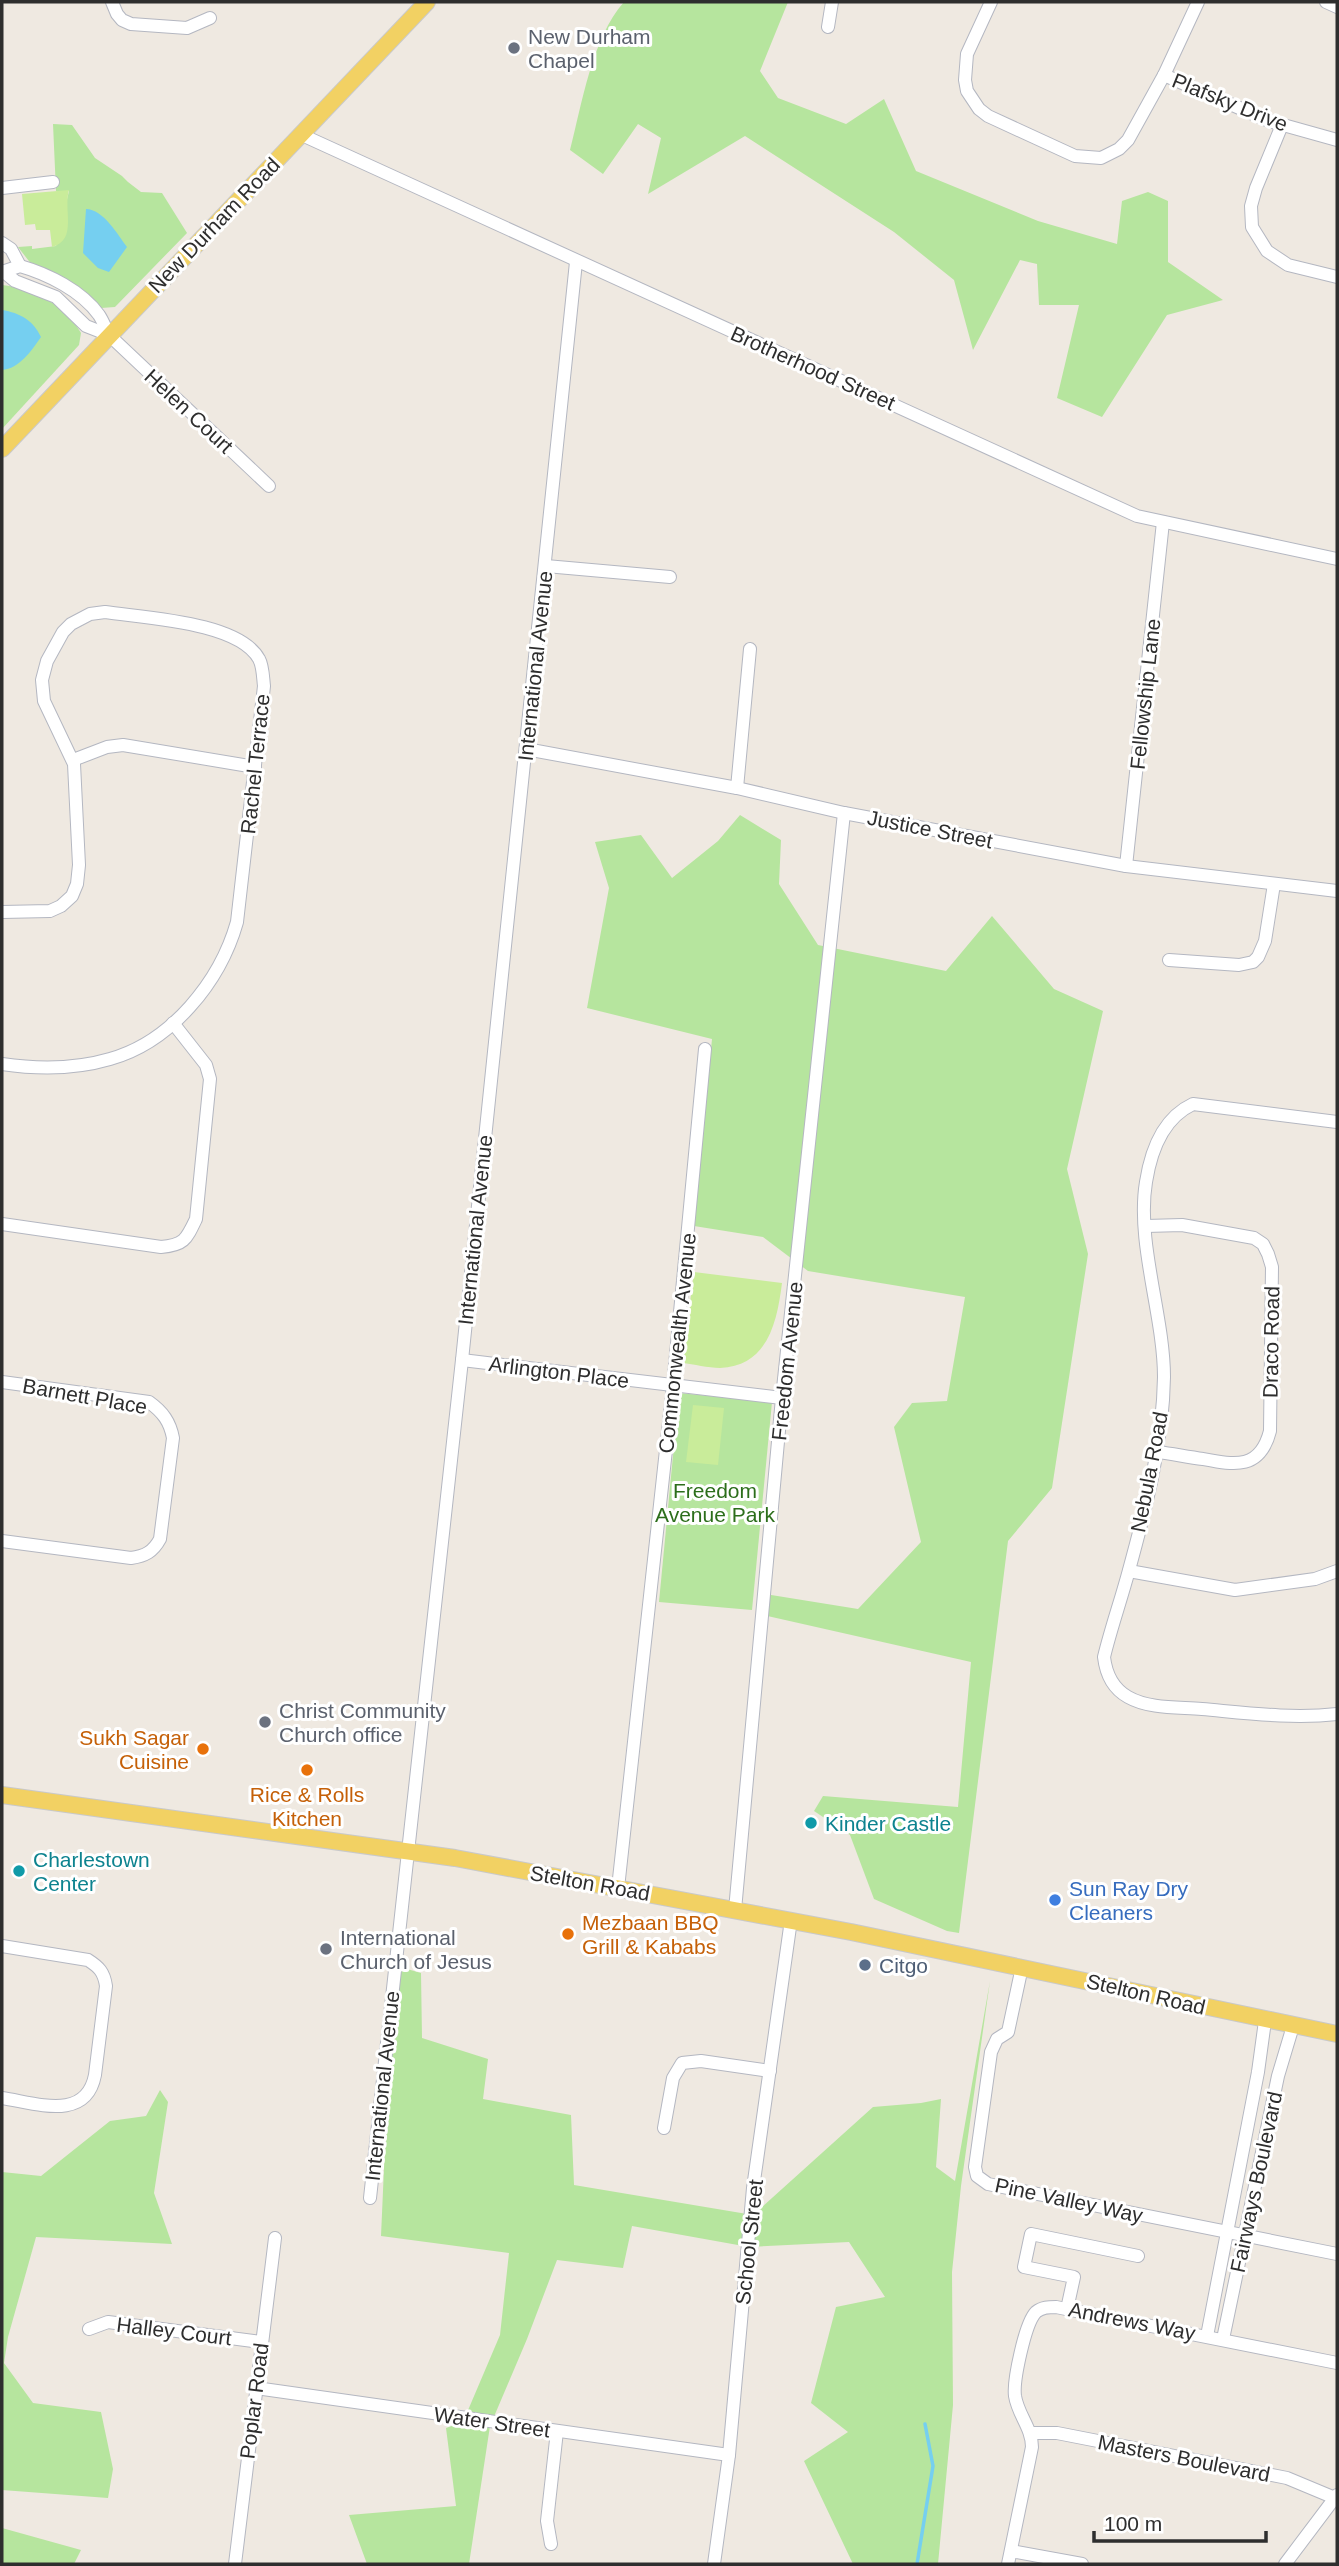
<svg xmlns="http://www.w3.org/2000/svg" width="1339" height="2566" font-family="Arial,sans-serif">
<rect width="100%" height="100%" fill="#efe9e1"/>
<g fill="#b6e59e">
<path d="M 624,2 L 788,2 L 760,71 L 778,98 L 846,124 L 884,99 L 916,171 L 1038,221 L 1117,244 L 1122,201 L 1148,192 L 1168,201 L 1168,262 L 1223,300 L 1167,315 L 1102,417 L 1057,398 L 1079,305 L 1039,305 L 1037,264 L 1020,260 L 973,350 L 954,280 L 894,232 L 745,136 L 648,194 L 661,138 L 638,124 L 603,174 L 570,150 C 582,104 592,38 624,2 Z"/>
<path d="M 53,124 L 72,125 L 95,158 L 122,176 L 128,182 L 141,192 L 162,193 L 187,233 L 115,307 L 101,308 L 32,265 L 18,247 L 32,246 L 32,249 L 56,246 L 69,191 L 56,191 Z"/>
<path d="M 2,285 C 33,288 65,305 81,333 L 79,345 L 2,429 Z"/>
<path d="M 740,815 L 781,840 L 779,884 L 818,945 L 946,971 L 992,916 L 1054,989 L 1103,1011 L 1067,1169 L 1088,1254 L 1052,1488 L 1008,1541 L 959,1933 L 947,1931 L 874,1899 L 850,1835 L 814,1811 L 823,1796 L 958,1807 L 971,1662 L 763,1615 L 765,1594 L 858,1609 L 921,1542 L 894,1427 L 912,1403 L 947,1401 L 965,1297 L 808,1271 L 763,1237 L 694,1226 L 712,1039 L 587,1008 L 609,888 L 595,842 L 641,835 L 672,878 L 718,841 Z"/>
<path d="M 679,1393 L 772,1402 L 752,1610 L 659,1602 Z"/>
<path d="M 393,1965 L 421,1973 L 422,2038 L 488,2059 L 483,2099 L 571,2115 L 574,2185 L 753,2215 L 873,2107 L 921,2103 L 941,2099 L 936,2167 L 955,2181 L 990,1981 L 961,2186 L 952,2272 L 953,2405 L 938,2564 L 853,2564 L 804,2461 L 848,2432 L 811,2403 L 836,2307 L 885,2297 L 849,2242 L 749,2247 L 632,2226 L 623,2268 L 557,2260 L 527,2339 L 490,2426 L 469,2564 L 367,2564 L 349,2515 L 456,2506 L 446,2428 L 463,2422 L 500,2335 L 509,2253 L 381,2236 Z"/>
<path d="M 160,2090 L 168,2102 L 154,2193 L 172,2244 L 36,2237 L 8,2337 L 4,2363 L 33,2403 L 101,2412 L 113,2469 L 108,2498 L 2,2490 L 2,2172 L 41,2176 L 110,2121 L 146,2116 Z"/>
<path d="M 2,2528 L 81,2550 L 74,2564 L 2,2564 Z"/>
</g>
<g fill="#c9ec9a">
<path d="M 69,190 C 63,210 78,240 52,247 L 50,230 L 36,230 L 35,224 L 25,225 L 22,194 Z"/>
<path d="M 694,1272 L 782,1283 C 777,1322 768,1366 720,1368 C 708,1368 694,1364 682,1363 Z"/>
<path d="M 693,1405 L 724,1408 L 718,1465 L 686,1462 Z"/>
</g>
<g fill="#75cff0">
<path d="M 86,209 C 103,209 118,235 127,247 L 109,272 L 98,268 L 83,253 Z"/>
<path d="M 2,310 C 20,313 33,320 41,337 C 32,350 19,369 2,370 Z"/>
</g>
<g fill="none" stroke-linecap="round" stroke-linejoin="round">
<path stroke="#75cff0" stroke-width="3.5" d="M 917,2564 L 933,2466 L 925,2424"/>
<defs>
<g id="minor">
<path d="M 112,2 L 117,14 L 122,20 L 131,24 L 187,28 L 210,18"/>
<path d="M 991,2 L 967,54 L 965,80 L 967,91 L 979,109 L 988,116 L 1075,156 L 1101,158 L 1119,149 L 1128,140 L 1164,75 L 1198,2"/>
<path d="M 1326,2 L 1337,7"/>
<path d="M 828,27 L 832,2"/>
<path d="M 1164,75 L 1269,121 L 1337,140"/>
<path d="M 1282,125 L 1256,188 L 1251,206 L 1252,227 L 1267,251 L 1288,265 L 1337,277"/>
<path d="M 302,135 L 1137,516 L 1337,559"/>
<path d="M 2,188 L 53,182"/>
<path d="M 2,243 L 11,249 L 20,266"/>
<path d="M 2,272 L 20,266 C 48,274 82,291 99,315 C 103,321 106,329 109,335"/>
<path d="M 4,272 L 15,281 L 56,297 L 86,326 L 109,335 L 269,486"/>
<path d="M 546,566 L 670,577"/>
<path d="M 526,749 L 737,788 L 844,813 L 1126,866 L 1337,891"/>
<path d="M 73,760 L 107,747 L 123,745 L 255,767"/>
<path d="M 737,788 L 750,649"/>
<path d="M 1126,866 L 1163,522"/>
<path d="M 2,912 L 50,911 L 61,906 L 72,896 L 77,884 L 79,865 L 74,764 L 44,701 L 42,680 L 47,661 L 63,632 L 71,624 L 90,614 L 105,612 C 145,618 239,622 259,659 C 263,666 263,678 264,686 L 237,922 C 220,982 171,1042 110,1059 C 76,1069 36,1069 2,1064"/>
<path d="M 1169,960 L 1239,965 L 1253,962 L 1258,957 L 1265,941 L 1274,884"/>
<path d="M 1337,1122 L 1193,1104 C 1163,1118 1151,1150 1146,1182 C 1136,1242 1164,1316 1164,1377 C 1163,1443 1146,1508 1129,1570 C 1121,1600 1111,1628 1104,1657 C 1106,1674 1112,1688 1128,1697 C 1149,1709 1178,1707 1202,1709 C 1247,1713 1292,1719 1337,1714"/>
<path d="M 2,1224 L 161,1247 C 184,1245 186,1240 196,1219 L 210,1079 L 206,1065 L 173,1023"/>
<path d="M 1146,1226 L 1182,1225 L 1254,1238 L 1263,1244 L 1268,1254 L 1272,1267 L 1270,1431 C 1260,1470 1235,1465 1203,1459 C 1188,1457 1173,1454 1158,1452"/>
<path d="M 462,1360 L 782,1398"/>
<path d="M 2,1382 L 149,1402 C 163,1412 170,1422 173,1438 L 160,1539 C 153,1552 145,1556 131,1558 L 2,1541"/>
<path d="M 1129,1571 L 1235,1590 L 1315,1579 L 1337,1571"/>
<path d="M 618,1888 L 673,1386 L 705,1049"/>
<path d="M 735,1910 L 782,1398 L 844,813"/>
<path d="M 2,1946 L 88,1960 C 99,1967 104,1972 106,1986 L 95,2075 C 86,2122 36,2103 2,2098"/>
<path d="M 1022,1967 L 1008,2032 L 997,2039 L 991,2052 L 975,2167 L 977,2176 L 988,2184 L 1337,2254"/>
<path d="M 664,2128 L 673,2078 L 682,2063 L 701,2061 L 770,2071"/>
<path d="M 370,2198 L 462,1360 L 576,262"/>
<path d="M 1067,2309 L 1074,2277 L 1024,2267 L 1031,2234 L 1138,2256"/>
<path d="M 89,2329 L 108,2322 L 261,2342"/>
<path d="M 1207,2336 L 1258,2072 L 1265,2021"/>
<path d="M 1223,2339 L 1278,2076 L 1293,2026"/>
<path d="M 256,2388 L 729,2455"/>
<path d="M 1031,2433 L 1057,2433 L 1287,2478 L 1335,2498"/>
<path d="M 551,2544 L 547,2521 L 557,2431"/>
<path d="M 1011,2551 L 1082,2564"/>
<path d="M 235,2564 L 275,2238"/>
<path d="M 714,2564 L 729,2455 L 753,2188 L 791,1920"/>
<path d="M 1008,2564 L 1032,2447 C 1032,2428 1018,2415 1015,2396 C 1013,2381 1025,2323 1036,2312 C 1042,2307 1049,2307 1056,2307 L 1337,2363"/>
<path d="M 1285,2564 L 1337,2495"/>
</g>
<g id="major">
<path d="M 2,449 L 427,2"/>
<path d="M 2,1795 L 455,1858 L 851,1932 L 1337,2034"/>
</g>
</defs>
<use href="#minor" stroke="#b4b7c1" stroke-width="14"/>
<use href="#major" stroke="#c9c9c9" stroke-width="18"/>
<use href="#minor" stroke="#fff" stroke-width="12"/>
<use href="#major" stroke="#f2d163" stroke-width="16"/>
</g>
<g fill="#6b7280" stroke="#fff" stroke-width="2.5">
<circle cx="514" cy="48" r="7"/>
<circle cx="265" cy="1722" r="7"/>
<circle cx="326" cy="1949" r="7"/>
</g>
<g fill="#e8710a" stroke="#fff" stroke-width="2.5">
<circle cx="203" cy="1749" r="7"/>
<circle cx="307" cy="1770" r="7"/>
<circle cx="568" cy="1934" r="7"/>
</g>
<g fill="#0f9aa8" stroke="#fff" stroke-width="2.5">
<circle cx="811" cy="1823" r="7"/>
<circle cx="19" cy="1871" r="7"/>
</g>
<circle fill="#3f7fe0" stroke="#fff" stroke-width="2.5" cx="1055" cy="1900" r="7"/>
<circle fill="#5c6f8a" stroke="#fff" stroke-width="2.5" cx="865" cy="1965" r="7"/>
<g text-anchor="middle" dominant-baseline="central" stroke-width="6" stroke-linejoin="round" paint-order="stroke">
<g font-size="21" fill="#5b616d" stroke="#fff" text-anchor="start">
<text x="528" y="36">New Durham<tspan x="528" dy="24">Chapel</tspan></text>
<text x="279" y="1710">Christ Community<tspan x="279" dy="24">Church office</tspan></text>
<text x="340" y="1937">International<tspan x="340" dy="24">Church of Jesus</tspan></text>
</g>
<g font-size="21" fill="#2e2e2e" stroke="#fff">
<text transform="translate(1230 102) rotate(22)">Plafsky Drive</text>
<text transform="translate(214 225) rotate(-46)">New Durham Road</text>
<text transform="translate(813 368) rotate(24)">Brotherhood Street</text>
<text transform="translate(189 411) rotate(43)">Helen Court</text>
<text transform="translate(535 666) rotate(-84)">International Avenue</text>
<text transform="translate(1145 694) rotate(-84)">Fellowship Lane</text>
<text transform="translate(255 764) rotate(-84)">Rachel Terrace</text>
<text transform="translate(930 829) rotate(11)">Justice Street</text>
<text transform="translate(475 1230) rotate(-84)">International Avenue</text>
<text transform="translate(1271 1342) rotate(-89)">Draco Road</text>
<text transform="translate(677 1343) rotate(-84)">Commonwealth Avenue</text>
<text transform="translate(787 1361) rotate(-84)">Freedom Avenue</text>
<text transform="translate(559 1372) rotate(7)">Arlington Place</text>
<text transform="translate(85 1396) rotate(10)">Barnett Place</text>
<text transform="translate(1149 1472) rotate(-79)">Nebula Road</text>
<text transform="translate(590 1883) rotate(10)">Stelton Road</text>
<text transform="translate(1146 1994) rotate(13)">Stelton Road</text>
<text transform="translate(382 2086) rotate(-84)">International Avenue</text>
<text transform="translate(1256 2182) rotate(-78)">Fairways Boulevard</text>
<text transform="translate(1069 2200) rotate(12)">Pine Valley Way</text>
<text transform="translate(749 2242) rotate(-84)">School Street</text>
<text transform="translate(1132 2321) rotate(11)">Andrews Way</text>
<text transform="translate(174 2331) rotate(7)">Halley Court</text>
<text transform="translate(254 2401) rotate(-83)">Poplar Road</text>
<text transform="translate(492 2422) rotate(8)">Water Street</text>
<text transform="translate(1184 2458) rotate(11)">Masters Boulevard</text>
</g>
<g font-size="21" fill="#2c6e1b" stroke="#fff">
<text x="715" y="1490">Freedom<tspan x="715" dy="24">Avenue Park</tspan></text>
</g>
<g font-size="21" fill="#c56008" stroke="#fff" text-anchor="end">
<text x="189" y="1737">Sukh Sagar<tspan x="189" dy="24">Cuisine</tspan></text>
<text x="307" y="1794" text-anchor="middle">Rice &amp; Rolls<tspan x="307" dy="24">Kitchen</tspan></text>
<text x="582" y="1922" text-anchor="start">Mezbaan BBQ<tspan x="582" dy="24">Grill &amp; Kababs</tspan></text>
</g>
<g font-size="21" fill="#0d838f" stroke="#fff" text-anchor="start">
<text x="825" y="1823">Kinder Castle</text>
<text x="33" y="1859">Charlestown<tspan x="33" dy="24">Center</tspan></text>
</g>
<g font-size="21" fill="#366cbe" stroke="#fff" text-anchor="start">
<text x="1069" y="1888">Sun Ray Dry<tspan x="1069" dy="24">Cleaners</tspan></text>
</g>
<g font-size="21" fill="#4e5e75" stroke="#fff" text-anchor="start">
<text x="879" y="1965">Citgo</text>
</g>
</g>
<rect width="1339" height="2566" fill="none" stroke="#2e2e2e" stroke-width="7"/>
<path d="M1094 2531v10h172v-10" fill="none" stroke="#2e2e2e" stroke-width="3.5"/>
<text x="1104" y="2531" font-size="21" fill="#2e2e2e" stroke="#ffffff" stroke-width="5" paint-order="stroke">100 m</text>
</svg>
